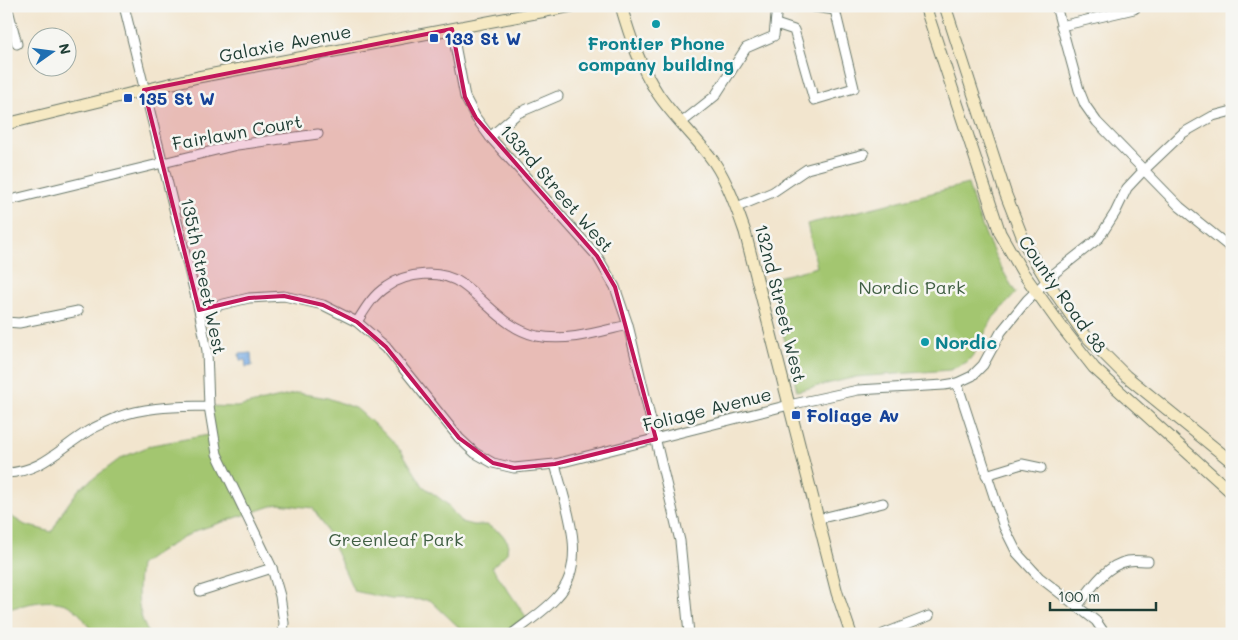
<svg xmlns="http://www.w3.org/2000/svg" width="1238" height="640" font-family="Mali,sans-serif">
<rect width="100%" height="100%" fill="#f6f6f2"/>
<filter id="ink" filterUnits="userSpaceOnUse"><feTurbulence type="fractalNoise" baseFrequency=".02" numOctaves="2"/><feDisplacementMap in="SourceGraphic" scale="10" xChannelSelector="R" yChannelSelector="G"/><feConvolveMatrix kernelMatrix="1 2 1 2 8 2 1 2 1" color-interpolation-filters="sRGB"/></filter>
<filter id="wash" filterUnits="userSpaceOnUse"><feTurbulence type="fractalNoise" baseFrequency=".0096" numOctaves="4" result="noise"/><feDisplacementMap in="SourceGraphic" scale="20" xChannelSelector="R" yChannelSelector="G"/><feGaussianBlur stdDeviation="1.12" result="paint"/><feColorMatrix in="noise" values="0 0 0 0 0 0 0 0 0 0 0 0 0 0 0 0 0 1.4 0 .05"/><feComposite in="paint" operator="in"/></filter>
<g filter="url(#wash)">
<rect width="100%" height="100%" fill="#f2e5ce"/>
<g fill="#a3c66f" stroke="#618252">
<path d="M 968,184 C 979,223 994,258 1016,293 L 993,318 L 974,354 L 967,362 L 950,370 L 856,377 L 797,391 L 770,279 L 817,267 L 807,224 Z"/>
<path d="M 298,393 L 328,398 L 357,409 L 383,432 L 402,452 L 423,486 L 446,503 L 461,522 L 473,525 L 487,525 L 501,533 L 508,542 L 507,553 L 492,567 L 529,621 L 512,634 L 466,634 L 430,600 L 391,599 L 354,591 L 325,527 L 313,508 L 278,504 L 195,531 L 157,553 L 140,565 C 137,589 136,612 149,634 L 93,634 C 89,626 81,614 74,609 C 57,595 25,604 6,610 L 6,473 L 9,515 L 25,525 L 52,532 L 63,511 L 79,489 L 121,458 L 152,445 L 214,434 L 209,406 L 237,407 Z"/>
</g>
<path fill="#76a9e2" stroke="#4a738b" d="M 251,353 L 252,366 L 246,367 L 245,360 L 240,360 L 239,354 Z"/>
</g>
<g filter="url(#ink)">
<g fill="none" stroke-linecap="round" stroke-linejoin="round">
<defs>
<g id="street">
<path d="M 7,6 L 17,44"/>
<path d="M 124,6 L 199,310 L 207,351 L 209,406 L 217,454 L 272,568 L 280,596 L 284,623 L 283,634"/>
<path d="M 1056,6 L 1079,90 L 1085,105 L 1097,122 L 1180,207 L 1232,249"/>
<path d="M 776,24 L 794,30 L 814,100 L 854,88 L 835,10 L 807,6"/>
<path d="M 1061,26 L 1134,9 L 1138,6"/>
<path d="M 452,29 L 465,97 L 476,118 L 490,137 L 597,256 L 615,287 L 628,325 L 680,541 L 689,634"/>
<path d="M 681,123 L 715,96 L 746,48 L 774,36 L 777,6"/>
<path d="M 490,137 L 518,113 L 558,96"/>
<path d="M 6,201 L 237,145 L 318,134"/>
<path d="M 737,207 L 773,192 L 807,169 L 864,154"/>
<path d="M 199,310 L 249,298 L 284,296 L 323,305 L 357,322 L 386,347 L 459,438 L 475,453 L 493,463 L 514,468 L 555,464 L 789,405 L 858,390 L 944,385 L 957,383 L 972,376 L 983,365 L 1001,332 L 1027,300 L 1056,272 L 1099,238 L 1115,213 L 1127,188 L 1143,171 L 1183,133 L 1213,116 L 1232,111"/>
<path d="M 6,322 L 19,323 L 78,311"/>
<path d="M 357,322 C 365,309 373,295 386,287 C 407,272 441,269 462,284 C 488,302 505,329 537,336 C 568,342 598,332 628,325"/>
<path d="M 957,383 L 1004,527 L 1017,553 L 1039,577 L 1096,621 L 1105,634"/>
<path d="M 6,473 C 42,472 61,447 90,430 C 99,425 109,421 118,417 C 146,406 180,407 209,406"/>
<path d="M 986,475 L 1022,464 L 1041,468"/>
<path d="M 818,519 L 883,503"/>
<path d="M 200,591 L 272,568"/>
<path d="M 1077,607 C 1090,590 1105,565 1128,561 C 1134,560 1141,561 1148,561"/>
<path d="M 512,634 C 527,622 545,611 557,597 C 590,562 565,504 555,464"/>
<path d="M 883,634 L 929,616"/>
</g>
<g id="secondary">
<path d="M 621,6 C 630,37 640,67 658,94 C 674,118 697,138 714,162 C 728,183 737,209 745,232 L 837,593 L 851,634"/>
<path d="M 925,6 L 1000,233 L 1023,273 L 1061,326 L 1094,368 L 1232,493"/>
<path d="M 945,6 L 1006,195 L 1026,246 L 1047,281 L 1084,334 L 1126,376 L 1232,462"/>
<path d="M 6,124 L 198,77 L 572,6"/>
</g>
</defs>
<use href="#street" stroke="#69786a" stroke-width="11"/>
<use href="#secondary" stroke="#69786a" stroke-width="13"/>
<use href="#street" stroke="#fff" stroke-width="9"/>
<use href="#secondary" stroke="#f6e9c3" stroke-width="11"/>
</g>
</g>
<path fill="#c2185b" fill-opacity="0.2" stroke="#c2185b" stroke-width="4" stroke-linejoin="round" d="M 452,29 L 465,97 L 476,118 L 597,256 L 615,287 L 656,439 L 555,464 L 514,468 L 493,463 L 459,438 L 386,347 L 357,322 L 323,305 L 284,296 L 249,298 L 199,310 L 144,90 Z"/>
<g fill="#0f9aa8" stroke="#f6f6f2" stroke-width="2">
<circle cx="656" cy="24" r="5"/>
<circle cx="925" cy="342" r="5"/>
</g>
<g fill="#1a4fb4" stroke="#f6f6f2" stroke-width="2">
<rect x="429" y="33" width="10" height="10" rx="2.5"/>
<rect x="123" y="93" width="10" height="10" rx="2.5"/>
<rect x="791" y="410" width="10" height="10" rx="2.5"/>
</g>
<g text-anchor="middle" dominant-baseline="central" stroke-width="5" stroke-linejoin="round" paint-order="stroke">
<g font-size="18" font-weight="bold" fill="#164399" stroke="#f6f6f2" text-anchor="start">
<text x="444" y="38">133 St W</text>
<text x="138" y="98">135 St W</text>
<text x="806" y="415">Foliage Av</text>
</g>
<g font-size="18" fill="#1f3d34" stroke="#f6f6f2">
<text transform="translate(285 43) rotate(-11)">Galaxie Avenue</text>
<text transform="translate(237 132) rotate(-10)">Fairlawn Court</text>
<text transform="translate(557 188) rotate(49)">133rd Street West</text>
<text transform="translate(204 276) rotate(78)">135th Street West</text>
<text transform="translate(1063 294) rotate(55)">County Road 38</text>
<text transform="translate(781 303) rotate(76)">132nd Street West</text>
<text transform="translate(707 409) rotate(-14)">Foliage Avenue</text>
</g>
<g font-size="18" font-weight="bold" fill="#0d838f" stroke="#f6f6f2">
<text x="656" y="43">Frontier Phone<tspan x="656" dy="21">company building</tspan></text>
<text x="935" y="342" text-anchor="start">Nordic</text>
</g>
<g font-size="18" fill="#405f43" stroke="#f6f6f2">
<text x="912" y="287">Nordic Park</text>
<text x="396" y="539">Greenleaf Park</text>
</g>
</g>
<rect width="1238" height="640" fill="none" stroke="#f6f6f2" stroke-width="25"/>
<g transform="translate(52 52) rotate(76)"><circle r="24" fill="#f6f6f2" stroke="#a0aca6"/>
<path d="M0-4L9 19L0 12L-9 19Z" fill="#1f6fb2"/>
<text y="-8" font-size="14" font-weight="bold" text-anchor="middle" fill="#1f3d34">N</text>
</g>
<path d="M1050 602v8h106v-8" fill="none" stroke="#1f3d34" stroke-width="2.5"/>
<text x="1058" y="602" font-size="15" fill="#1f3d34" stroke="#f6f6f2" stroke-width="4" paint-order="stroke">100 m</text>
</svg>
